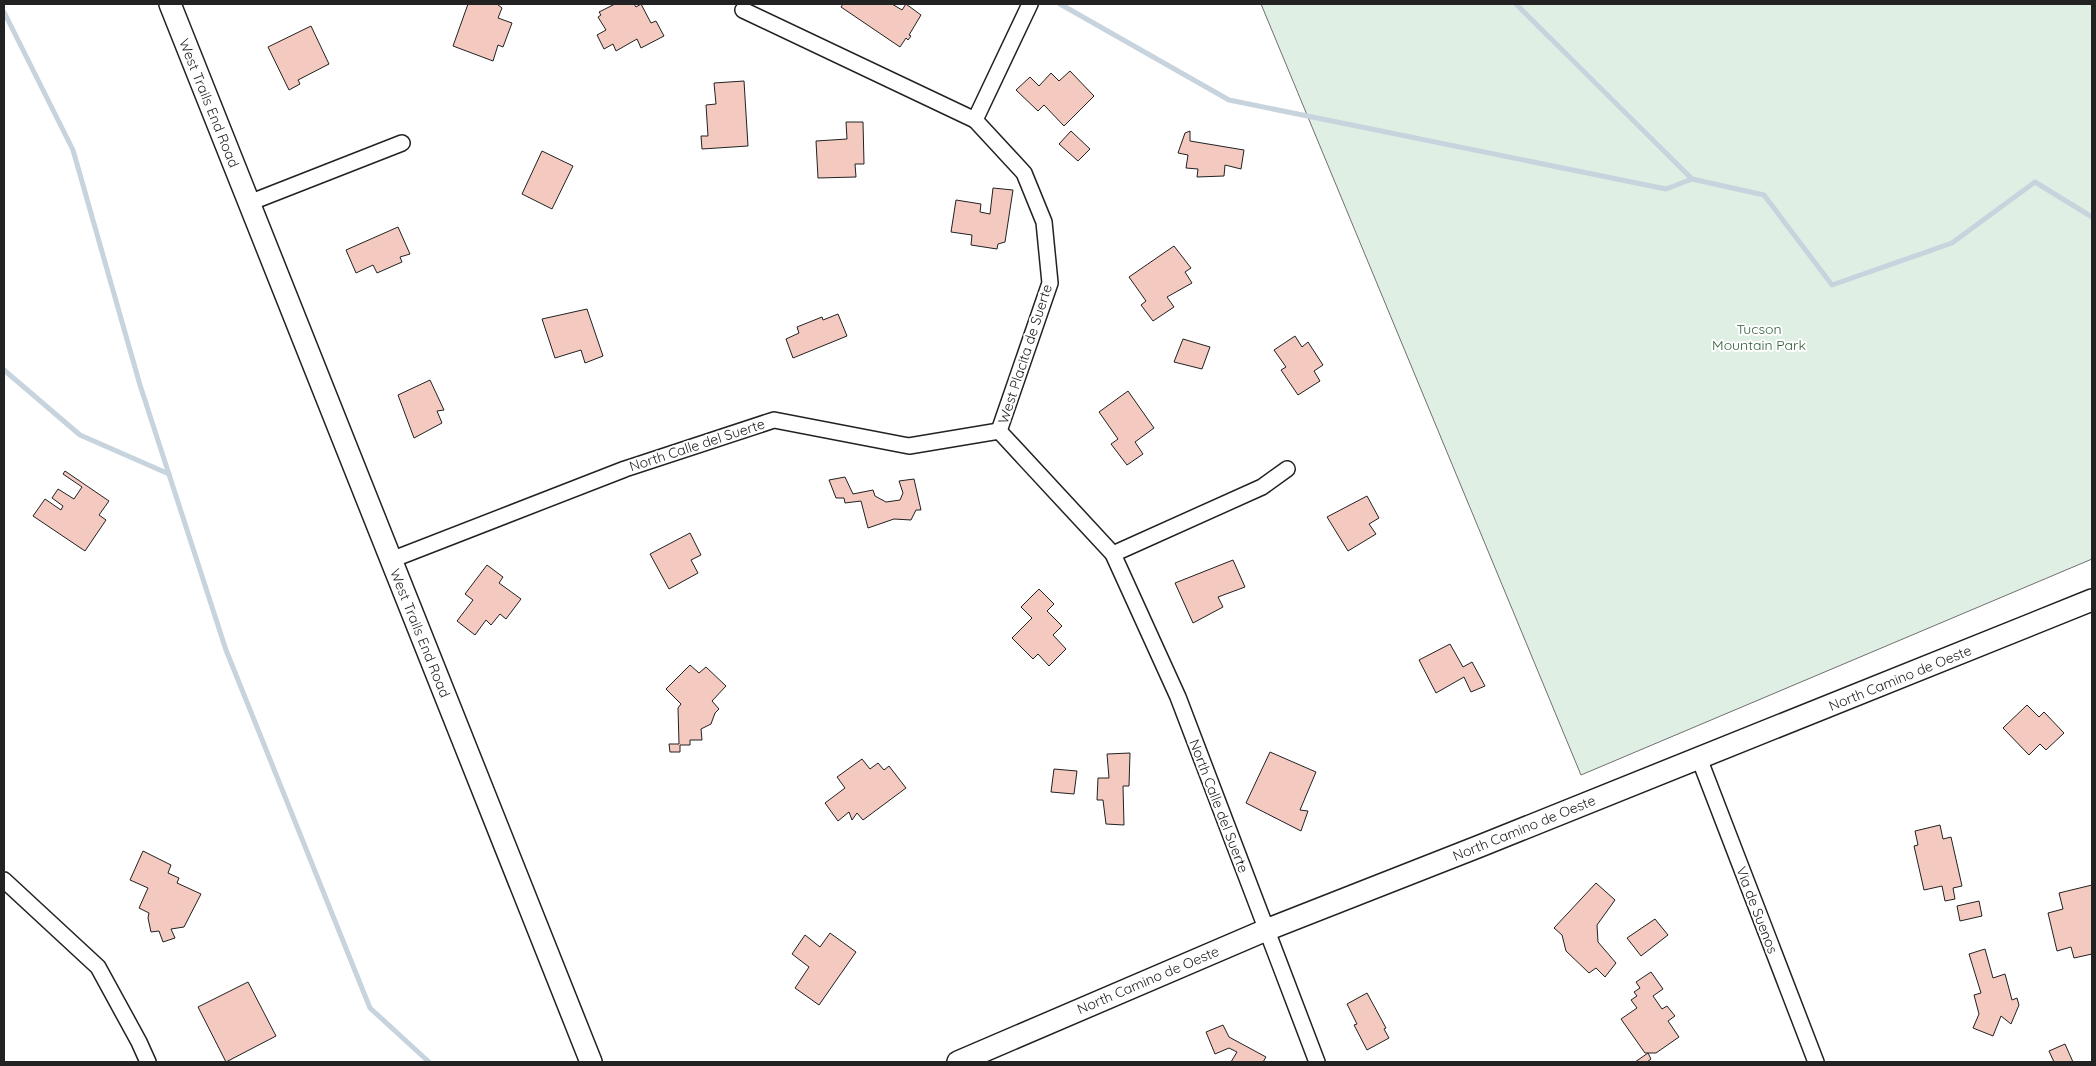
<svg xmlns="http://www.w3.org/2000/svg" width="2096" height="1066" font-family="Quicksand,sans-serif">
<rect width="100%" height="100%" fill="#fff"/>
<path fill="#e0efe3" stroke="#6f6f6f" d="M 1261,4 L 2092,4 L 2092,559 L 1581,775 Z"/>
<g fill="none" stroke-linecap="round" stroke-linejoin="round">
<g stroke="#c7d3dd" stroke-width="5">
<path d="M 1060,4 L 1229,100 L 1666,189 L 1692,179 L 1764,195 L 1832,285 L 1952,243 L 2035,182 L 2092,217"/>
<path d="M 1516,4 L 1692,179"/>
<path d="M 4,12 L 73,150 L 140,385 L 226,650 L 370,1008 L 429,1062"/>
<path d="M 4,370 L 80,435 L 169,474"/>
</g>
</g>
<g fill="#f3c9c0" stroke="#222">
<path d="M 468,4 L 497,4 L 502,8 L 498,18 L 512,23 L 503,47 L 498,45 L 493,61 L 453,46 Z"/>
<path d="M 615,4 L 634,4 L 636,7 L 641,4 L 651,23 L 656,21 L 664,36 L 641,48 L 637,39 L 616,51 L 613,44 L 604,49 L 597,35 L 606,30 L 598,17 L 601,15 L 599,12 Z"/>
<path d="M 843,4 L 892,4 L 902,10 L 906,4 L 921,15 L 909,35 L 911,36 L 908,40 L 906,38 L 900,47 L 841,7 Z"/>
<path d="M 311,26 L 329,64 L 298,80 L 300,84 L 289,90 L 268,47 Z"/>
<path d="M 1070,71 L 1094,96 L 1064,126 L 1044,105 L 1038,111 L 1016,90 L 1030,77 L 1039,86 L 1051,73 L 1059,81 Z"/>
<path d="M 744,81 L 748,146 L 702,149 L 701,136 L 708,136 L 706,105 L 716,104 L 714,83 Z"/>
<path d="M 846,122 L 863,122 L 864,164 L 855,164 L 856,177 L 818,178 L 816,141 L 847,139 Z"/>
<path d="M 1071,131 L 1090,149 L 1078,161 L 1059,144 Z"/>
<path d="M 1190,131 L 1190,141 L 1244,150 L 1241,169 L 1225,165 L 1224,176 L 1197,177 L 1198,169 L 1186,168 L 1188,155 L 1178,153 L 1185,133 Z"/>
<path d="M 542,151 L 573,166 L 552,209 L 522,194 Z"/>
<path d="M 993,188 L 1013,190 L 1005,242 L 998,244 L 997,249 L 971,245 L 972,235 L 951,232 L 956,200 L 981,204 L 980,212 L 990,214 Z"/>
<path d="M 398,227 L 410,254 L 400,257 L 402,262 L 377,273 L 373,265 L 356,273 L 346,250 Z"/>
<path d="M 1174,246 L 1191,268 L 1185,272 L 1192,283 L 1167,297 L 1174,307 L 1153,321 L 1141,305 L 1146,301 L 1129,277 Z"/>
<path d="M 587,309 L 603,356 L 585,363 L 581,350 L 555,358 L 542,319 Z"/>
<path d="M 838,314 L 847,336 L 793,358 L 786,339 L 799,333 L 797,327 L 822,317 L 823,320 Z"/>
<path d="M 1295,336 L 1302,347 L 1308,342 L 1323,365 L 1314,371 L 1320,381 L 1298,395 L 1281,370 L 1286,367 L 1274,350 Z"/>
<path d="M 1183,339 L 1210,347 L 1202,369 L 1174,362 Z"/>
<path d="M 430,380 L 444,410 L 437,411 L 442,423 L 414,438 L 398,395 Z"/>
<path d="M 1128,391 L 1154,428 L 1135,442 L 1143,454 L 1127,465 L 1111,444 L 1118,439 L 1099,412 Z"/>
<path d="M 65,471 L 109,501 L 99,515 L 106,520 L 85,551 L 33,516 L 45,499 L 61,510 L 63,506 L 52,498 L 58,489 L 74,499 L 82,487 L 63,474 Z"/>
<path d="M 845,477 L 853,494 L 873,490 L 875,496 L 886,502 L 900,500 L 903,493 L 899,481 L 914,479 L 921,510 L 916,510 L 911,520 L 894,519 L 868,528 L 861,501 L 845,503 L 844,498 L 836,498 L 829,480 Z"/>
<path d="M 1367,496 L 1379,518 L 1369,524 L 1376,534 L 1348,551 L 1327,517 Z"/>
<path d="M 690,533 L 701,555 L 691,560 L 698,573 L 669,589 L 650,554 Z"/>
<path d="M 1233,560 L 1245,587 L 1218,597 L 1223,607 L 1193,623 L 1175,583 Z"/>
<path d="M 487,565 L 503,577 L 499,583 L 521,599 L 506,619 L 500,614 L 491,625 L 486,620 L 475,635 L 457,621 L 473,600 L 465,594 Z"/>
<path d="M 1039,589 L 1054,604 L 1047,611 L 1062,626 L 1053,635 L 1066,649 L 1049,666 L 1038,654 L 1033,659 L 1012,638 L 1032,618 L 1021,607 Z"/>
<path d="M 1450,644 L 1463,667 L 1472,662 L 1485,686 L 1471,692 L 1464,677 L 1436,693 L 1419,660 Z"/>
<path d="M 690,665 L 699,673 L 706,667 L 726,686 L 712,701 L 719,709 L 715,713 L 711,724 L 701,729 L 702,740 L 690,740 L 690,745 L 680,745 L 680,752 L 670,752 L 669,744 L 679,744 L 678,708 L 681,704 L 666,689 Z"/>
<path d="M 2027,705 L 2039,717 L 2044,712 L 2064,733 L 2046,750 L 2040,744 L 2029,755 L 2003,728 Z"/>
<path d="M 1270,752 L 1316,772 L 1300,810 L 1308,811 L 1301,831 L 1246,803 Z"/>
<path d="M 1130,753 L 1129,786 L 1123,786 L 1124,825 L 1106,824 L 1103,800 L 1097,800 L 1098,778 L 1109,778 L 1107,754 Z"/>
<path d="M 862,759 L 870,769 L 878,763 L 884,770 L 889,766 L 906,788 L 863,820 L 857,813 L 852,820 L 849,812 L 838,821 L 825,803 L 845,788 L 837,777 Z"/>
<path d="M 1054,769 L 1077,771 L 1074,794 L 1051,792 Z"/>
<path d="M 1940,825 L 1943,839 L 1951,837 L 1962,886 L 1953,888 L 1955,899 L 1945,901 L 1942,886 L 1924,890 L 1914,846 L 1918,845 L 1915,831 Z"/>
<path d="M 143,851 L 171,865 L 168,873 L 179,878 L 177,883 L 201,894 L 184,927 L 171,929 L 175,938 L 163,942 L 159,931 L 151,932 L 148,918 L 149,913 L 139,908 L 148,888 L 130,880 Z"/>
<path d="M 1596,883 L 1615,900 L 1597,925 L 1598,942 L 1616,963 L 1605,977 L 1596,968 L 1589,973 L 1566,951 L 1562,935 L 1554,928 Z"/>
<path d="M 2092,885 L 2092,954 L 2074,958 L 2071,947 L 2057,951 L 2048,913 L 2063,909 L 2059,893 Z"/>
<path d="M 1979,901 L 1982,916 L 1960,921 L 1957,906 Z"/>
<path d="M 1655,919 L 1668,935 L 1641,956 L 1627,938 Z"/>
<path d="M 830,933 L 856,952 L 819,1005 L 795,988 L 809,967 L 792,954 L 805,935 L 820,947 Z"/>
<path d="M 1985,949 L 1993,978 L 2005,974 L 2012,1000 L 2017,998 L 2019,1005 L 2011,1024 L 2001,1016 L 1993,1036 L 1973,1028 L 1979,1014 L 1974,995 L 1981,993 L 1969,954 Z"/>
<path d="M 1651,972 L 1663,989 L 1653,996 L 1662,1009 L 1667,1006 L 1675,1016 L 1668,1021 L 1679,1037 L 1656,1053 L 1645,1053 L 1621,1019 L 1637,1008 L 1631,1000 L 1637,996 L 1634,992 L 1640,988 L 1636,982 Z"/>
<path d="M 248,982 L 276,1036 L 226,1062 L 198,1007 Z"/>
<path d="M 1367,993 L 1386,1028 L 1384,1029 L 1389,1038 L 1367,1050 L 1354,1025 L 1357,1024 L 1347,1004 Z"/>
<path d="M 1223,1025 L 1229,1037 L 1266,1057 L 1263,1062 L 1231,1062 L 1237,1052 L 1229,1048 L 1215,1054 L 1206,1032 Z"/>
<path d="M 2065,1044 L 2073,1062 L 2054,1062 L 2049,1051 Z"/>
<path d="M 1648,1053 L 1651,1059 L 1647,1062 L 1635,1062 Z"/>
</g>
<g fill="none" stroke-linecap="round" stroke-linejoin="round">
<defs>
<g id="street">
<path d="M 743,10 L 975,120"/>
<path d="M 249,203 L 402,143"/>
<path d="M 999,431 L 1050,283 L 1044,222 L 1024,173 L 975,120 L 1030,4"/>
<path d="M 1113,554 L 1262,487 L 1287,469"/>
<path d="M 391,560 L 625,469 L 774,420 L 909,446 L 999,431 L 1113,554 L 1178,697 L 1317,1062"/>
<path d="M 1699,758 L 1816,1062"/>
<path d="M 4,880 L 98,967 L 139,1042 L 148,1062"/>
</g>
<g id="secondary">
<path d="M 170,4 L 591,1062"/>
<path d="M 958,1062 L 1266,930 L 1480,846 L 2092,600"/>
</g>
</defs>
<use href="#street" stroke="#222" stroke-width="18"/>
<use href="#secondary" stroke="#222" stroke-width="24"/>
<use href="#street" stroke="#fff" stroke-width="15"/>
<use href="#secondary" stroke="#fff" stroke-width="21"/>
</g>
<g text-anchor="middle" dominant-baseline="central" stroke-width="4" stroke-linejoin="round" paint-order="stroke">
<g font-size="14" fill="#222" stroke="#fff">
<text transform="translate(209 103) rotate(68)">West Trails End Road</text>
<text transform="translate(1025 354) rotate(-72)">West Placita de Suerte</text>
<text transform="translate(697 445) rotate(-18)">North Calle del Suerte</text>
<text transform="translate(420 633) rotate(68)">West Trails End Road</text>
<text transform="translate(1900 678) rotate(-22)">North Camino de Oeste</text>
<text transform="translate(1219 806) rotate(69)">North Calle del Suerte</text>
<text transform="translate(1524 828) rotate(-22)">North Camino de Oeste</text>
<text transform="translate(1757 910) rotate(69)">Via de Suenos</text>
<text transform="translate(1148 980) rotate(-23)">North Camino de Oeste</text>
</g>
<g font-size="14" fill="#2f5e38" stroke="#fff">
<text x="1759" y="329">Tucson<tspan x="1759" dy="16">Mountain Park</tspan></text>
</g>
</g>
<rect width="2096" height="1066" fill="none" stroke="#222222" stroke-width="10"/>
</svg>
